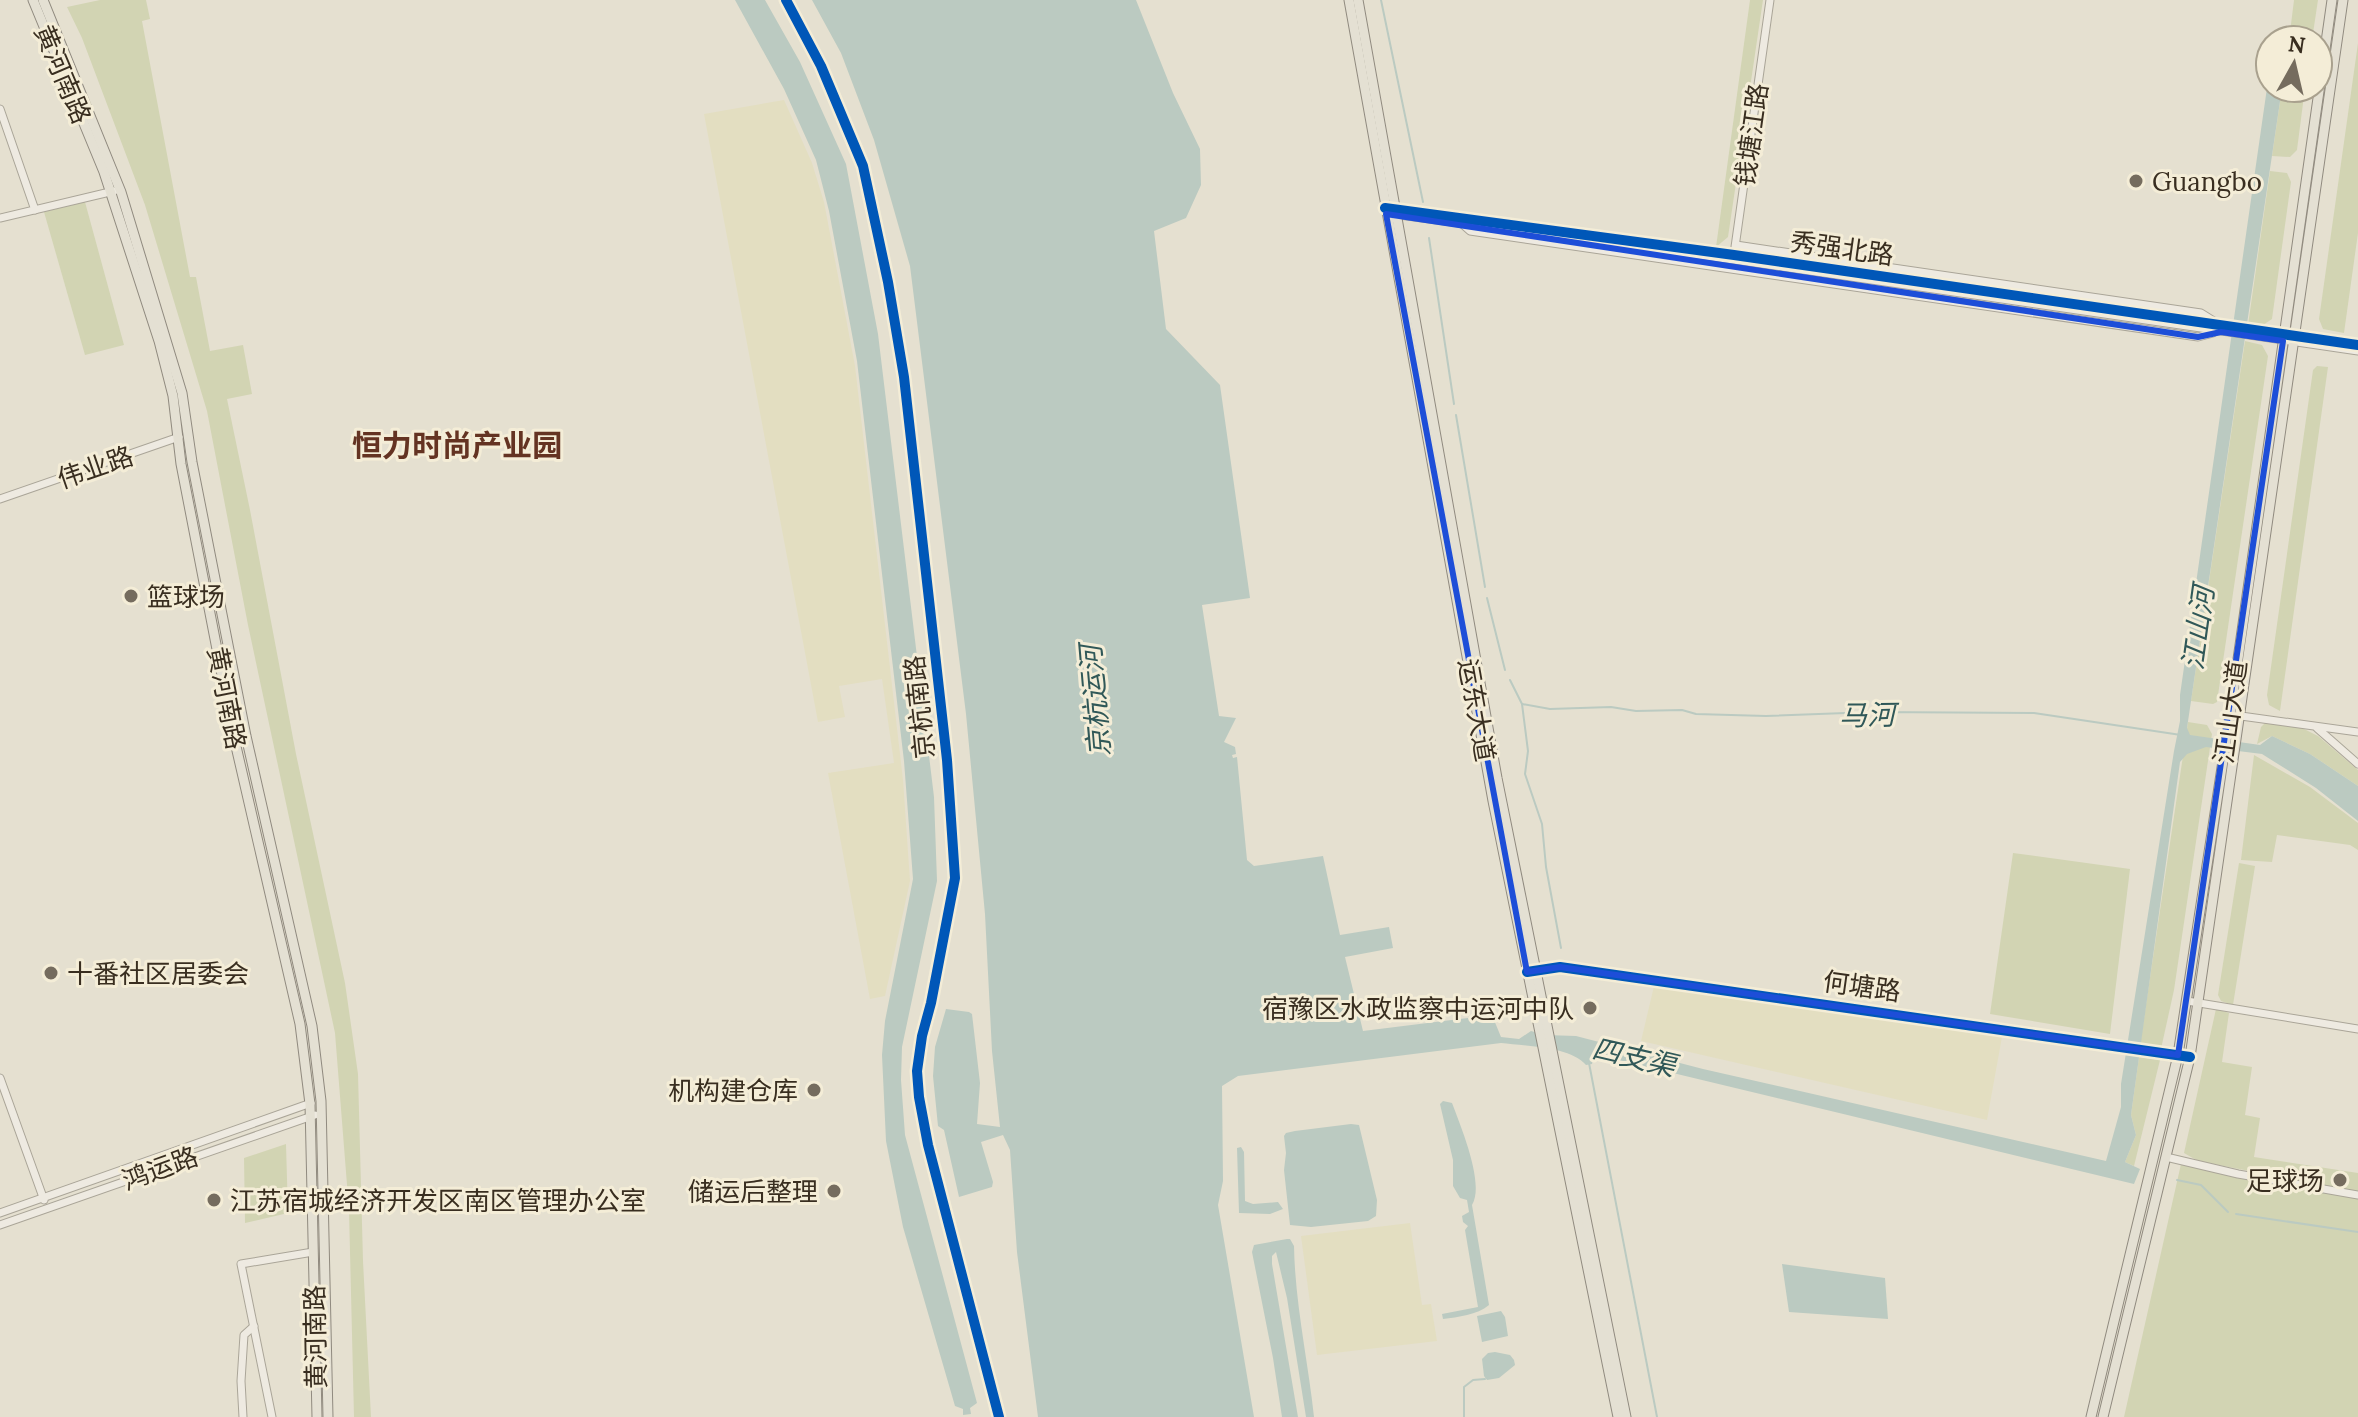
<svg xmlns="http://www.w3.org/2000/svg" width="2358" height="1417" font-family="Lora,'Noto Sans SC',serif">
<rect width="100%" height="100%" fill="#e5e0d0"/>
<g fill="#e3dec1">
<path d="M 784,100 L 812,163 L 824,202 L 855,366 L 903,780 L 910,881 L 885,996 L 870,999 L 828,773 L 894,763 L 882,679 L 839,686 L 845,717 L 818,722 L 704,114 Z"/>
<path d="M 1654,986 L 2002,1037 L 1987,1120 L 1641,1041 Z"/>
<path d="M 1410,1223 L 1422,1305 L 1431,1304 L 1437,1341 L 1317,1355 L 1301,1236 Z"/>
</g>
<g fill="#d2d4b3">
<path d="M 100,0 L 146,0 L 150,19 L 142,21 L 190,277 L 196,277 L 210,351 L 243,345 L 252,394 L 227,399 L 250,510 L 296,754 L 345,983 L 358,1074 L 363,1261 L 371,1417 L 354,1417 L 349,1210 L 335,1033 L 248,625 L 207,411 L 145,205 L 82,38 L 67,7 Z"/>
<path d="M 1750,0 L 1763,0 L 1728,237 L 1716,247 Z"/>
<path d="M 2294,0 L 2318,0 L 2312,40 L 2289,40 Z"/>
<path d="M 2358,43 L 2358,233 L 2344,333 L 2323,329 L 2319,319 Z"/>
<path d="M 2282,88 L 2305,88 L 2297,150 L 2290,157 L 2272,156 Z"/>
<path d="M 2270,171 L 2287,173 L 2291,182 L 2272,319 L 2263,325 L 2248,325 Z"/>
<path d="M 85,202 L 124,345 L 85,355 L 44,212 Z"/>
<path d="M 2245,341 L 2262,345 L 2268,356 L 2217,702 L 2213,704 L 2191,701 Z"/>
<path d="M 2317,366 L 2328,367 L 2280,711 L 2269,705 L 2267,695 L 2313,370 Z"/>
<path d="M 2188,722 L 2207,725 L 2212,734 L 2174,990 L 2161,1049 L 2140,1045 Z"/>
<path d="M 2265,723 L 2302,728 L 2318,736 L 2358,770 L 2358,786 L 2310,754 L 2272,736 L 2257,744 L 2261,727 Z"/>
<path d="M 2254,755 L 2310,787 L 2358,823 L 2358,850 L 2350,845 L 2277,835 L 2272,862 L 2241,860 Z"/>
<path d="M 2013,853 L 2130,869 L 2110,1034 L 1990,1014 Z"/>
<path d="M 2239,863 L 2255,866 L 2233,1005 L 2221,1001 L 2218,995 Z"/>
<path d="M 2216,1009 L 2229,1013 L 2222,1062 L 2252,1067 L 2245,1115 L 2260,1118 L 2254,1157 L 2358,1173 L 2358,1192 L 2198,1161 L 2184,1153 Z"/>
<path d="M 2139,1057 L 2160,1060 L 2134,1166 L 2125,1162 L 2136,1135 L 2131,1115 Z"/>
<path d="M 286,1144 L 288,1213 L 245,1223 L 244,1158 Z"/>
<path d="M 2181,1164 L 2358,1197 L 2358,1417 L 2124,1417 Z"/>
</g>
<g fill="#bbcac1">
<path d="M 735,0 L 765,0 L 800,62 L 846,164 L 878,334 L 934,797 L 937,881 L 902,1047 L 901,1080 L 905,1135 L 977,1403 L 970,1408 L 971,1414 L 963,1415 L 963,1409 L 955,1406 L 903,1227 L 886,1141 L 882,1055 L 885,1021 L 913,879 L 904,761 L 857,361 L 829,211 L 816,160 L 784,89 Z"/>
<path d="M 812,0 L 1136,0 L 1173,93 L 1200,149 L 1201,185 L 1186,218 L 1154,231 L 1166,329 L 1220,385 L 1250,598 L 1202,605 L 1219,716 L 1236,718 L 1224,742 L 1235,747 L 1236,754 L 1232,755 L 1233,758 L 1237,757 L 1247,860 L 1254,866 L 1323,856 L 1340,935 L 1389,927 L 1393,948 L 1345,957 L 1363,1031 L 1492,1015 L 1501,1037 L 1519,1039 L 1531,1031 L 1545,1035 L 1576,1036 L 1703,1069 L 2106,1161 L 2121,1107 L 2121,1084 L 2174,751 L 2180,721 L 2180,695 L 2270,67 L 2270,88 L 2282,88 L 2187,728 L 2190,735 L 2260,745 L 2272,736 L 2310,754 L 2358,786 L 2358,821 L 2316,788 L 2262,754 L 2206,747 L 2187,754 L 2180,762 L 2131,1115 L 2136,1135 L 2125,1162 L 2140,1169 L 2134,1184 L 1598,1055 L 1594,1055 L 1592,1064 L 1586,1065 C 1570,1046 1525,1046 1501,1043 L 1238,1076 L 1222,1086 L 1223,1181 L 1218,1205 L 1254,1417 L 1038,1417 L 1017,1252 L 1010,1150 L 1003,1135 L 981,1142 L 993,1182 L 992,1187 L 959,1197 L 944,1130 L 938,1126 L 933,1076 L 935,1047 L 946,1009 L 969,1012 L 972,1014 L 980,1083 L 977,1124 L 1000,1127 L 992,1051 L 985,914 L 966,714 L 910,266 L 874,140 L 841,53 Z"/>
<path d="M 1443,1101 L 1452,1103 C 1461,1127 1485,1184 1472,1205 L 1489,1305 C 1477,1315 1458,1317 1443,1319 L 1442,1314 L 1478,1307 L 1465,1230 L 1468,1226 L 1463,1222 L 1462,1216 L 1469,1212 L 1467,1200 L 1460,1198 L 1453,1186 L 1453,1160 L 1440,1104 Z"/>
<path d="M 1351,1124 L 1359,1125 L 1377,1200 L 1376,1216 L 1368,1221 L 1311,1227 L 1290,1225 L 1284,1170 L 1286,1153 L 1284,1136 L 1286,1133 L 1295,1131 Z"/>
<path d="M 1241,1147 L 1244,1152 L 1245,1201 L 1253,1204 L 1278,1202 L 1283,1209 L 1270,1214 L 1239,1213 L 1237,1148 Z"/>
<path d="M 1287,1239 L 1290,1239 L 1294,1246 C 1295,1304 1308,1360 1314,1417 L 1306,1417 L 1287,1298 L 1276,1252 L 1272,1256 L 1272,1264 L 1298,1417 L 1282,1417 L 1273,1358 L 1252,1252 L 1254,1245 Z"/>
<path d="M 1782,1264 L 1885,1278 L 1888,1319 L 1789,1312 Z"/>
<path d="M 1501,1311 L 1505,1317 L 1508,1336 L 1482,1342 L 1477,1316 Z"/>
<path d="M 1495,1352 L 1510,1355 L 1514,1360 L 1515,1365 L 1499,1378 L 1487,1380 L 1484,1376 L 1482,1359 L 1488,1353 Z"/>
</g>
<g fill="none" stroke-linecap="round" stroke-linejoin="round">
<g stroke="#bbcac1" stroke-width="2">
<path d="M 1381,0 L 1423,202"/>
<path d="M 1429,238 L 1454,404"/>
<path d="M 1456,415 L 1485,587"/>
<path d="M 1487,598 L 1505,670"/>
<path d="M 1510,680 L 1522,704 L 1528,751 L 1525,774 L 1542,824 L 1546,867 L 1561,948"/>
<path d="M 1522,704 L 1550,709 L 1611,707 L 1636,711 L 1682,710 L 1696,714 L 1766,716 L 1873,712 L 2034,713 L 2181,735"/>
<path d="M 1589,1063 L 1657,1417"/>
<path d="M 2177,1180 L 2201,1185 L 2228,1212"/>
<path d="M 2236,1214 L 2358,1232"/>
<path d="M 1464,1417 L 1464,1387 L 1473,1380 L 1485,1379"/>
</g>
<defs>
<g id="minor">
<path d="M 786,0 L 821,66 L 863,166 L 888,282 L 904,377 L 947,760 L 955,878 L 931,1003 L 922,1036 L 917,1071 L 919,1097 L 928,1145 L 999,1417"/>
<path d="M 0,109 L 35,210"/>
<path d="M 1394,208 L 2358,345"/>
<path d="M 1392,214 L 1734,260 L 2358,351"/>
<path d="M 0,218 L 114,191"/>
<path d="M 1461,223 L 1470,231 L 2198,337 L 2213,333"/>
<path d="M 1736,245 L 2201,313 L 2217,323"/>
<path d="M 1735,247 L 1770,0"/>
<path d="M 0,499 L 179,437"/>
<path d="M 2241,716 L 2358,732"/>
<path d="M 2317,728 L 2358,764"/>
<path d="M 1533,971 L 1560,967 L 2190,1057"/>
<path d="M 2187,1001 L 2358,1029"/>
<path d="M 0,1078 L 44,1200"/>
<path d="M 2166,1157 L 2238,1174 L 2358,1195"/>
<path d="M 0,1213 L 311,1103"/>
<path d="M 0,1225 L 315,1115"/>
<path d="M 243,1417 L 241,1381 L 244,1335 L 254,1326"/>
<path d="M 272,1417 L 241,1264 L 313,1252"/>
</g>
<g id="major">
<path d="M 33,0 L 104,172 L 159,341 L 173,396 L 181,464 L 235,742 L 300,1024 L 310,1104 L 317,1417"/>
<path d="M 43,0 L 121,192 L 182,393 L 192,462 L 246,736 L 312,1026 L 321,1101 L 328,1417"/>
<path d="M 1349,0 L 1493,801 L 1618,1417"/>
<path d="M 1358,0 L 1497,778 L 1626,1417"/>
<path d="M 2091,1417 L 2178,1055 L 2230,715 L 2332,0"/>
<path d="M 2103,1417 L 2190,1057 L 2343,0"/>
</g>
</defs>
<use href="#minor" stroke="#aaa598" stroke-width="9"/>
<use href="#major" stroke="#908a7f" stroke-width="11"/>
<use href="#minor" stroke="#eeeae1" stroke-width="7"/>
<use href="#major" stroke="#e4e0d3" stroke-width="9"/>
<defs>
<g id="cycleway">
<path d="M 786,0 L 821,66 L 863,166 L 888,282 L 904,377 L 947,760 L 955,878 L 931,1003 L 922,1036 L 917,1071 L 919,1097 L 928,1145 L 999,1417"/>
<path d="M 1385,208 L 1734,255 L 2358,345"/>
<path d="M 1527,972 L 1560,967 L 2190,1057"/>
</g>
</defs>
<use href="#cycleway" stroke="#f4edd7" stroke-width="15"/>
<use href="#cycleway" stroke="#0057b8" stroke-width="10"/>
</g>
<path fill="none" stroke="#1d4ed8" stroke-width="6" stroke-linejoin="round" d="M 1386,214 L 2198,337 L 2221,332 L 2283,341 L 2178,1055 L 1560,967 L 1527,972 Z"/>
<g fill="#756c5e" stroke="#f4edd7" stroke-width="3">
<circle cx="2136" cy="181" r="8"/>
<circle cx="131" cy="596" r="8"/>
<circle cx="51" cy="973" r="8"/>
<circle cx="1590" cy="1008" r="8"/>
<circle cx="814" cy="1090" r="8"/>
<circle cx="2340" cy="1180" r="8"/>
<circle cx="834" cy="1191" r="8"/>
<circle cx="214" cy="1200" r="8"/>
</g>
<g text-anchor="middle" dominant-baseline="central" stroke-width="6" stroke-linejoin="round" paint-order="stroke">
<g font-size="26" fill="#392e20" stroke="#f4edd7">
<text transform="translate(63 74) rotate(67)">黄河南路</text>
<text transform="translate(1751 135) rotate(-82)">钱塘江路</text>
<text transform="translate(1842 248) rotate(8)">秀强北路</text>
<text transform="translate(95 467) rotate(-19)">伟业路</text>
<text transform="translate(227 698) rotate(79)">黄河南路</text>
<text transform="translate(919 707) rotate(-96)">京杭南路</text>
<text transform="translate(1477 710) rotate(80)">运东大道</text>
<text transform="translate(2230 712) rotate(-82)">江山大道</text>
<text transform="translate(1862 986) rotate(8)">何塘路</text>
<text transform="translate(160 1168) rotate(-20)">鸿运路</text>
<text transform="translate(315 1337) rotate(-91)">黄河南路</text>
</g>
<g font-size="26" fill="#392e20" stroke="#f4edd7" text-anchor="start">
<text x="2152" y="181">Guangbo</text>
<text x="147" y="596">篮球场</text>
<text x="67" y="973">十番社区居委会</text>
<text x="1574" y="1008" text-anchor="end">宿豫区水政监察中运河中队</text>
<text x="798" y="1090" text-anchor="end">机构建仓库</text>
<text x="2324" y="1180" text-anchor="end">足球场</text>
<text x="818" y="1191" text-anchor="end">储运后整理</text>
<text x="230" y="1200">江苏宿城经济开发区南区管理办公室</text>
</g>
<g font-size="28" font-style="italic" fill="#305858" stroke="#f4edd7">
<text transform="translate(2198 628) rotate(-82)">江山河</text>
<text transform="translate(1095 701) rotate(-95)">京杭运河</text>
<text transform="translate(1867 715) rotate(-1)">马河</text>
<text transform="translate(1634 1057) rotate(13)">四支渠</text>
</g>
<g font-size="30" font-weight="bold" fill="#643322" stroke="#f4edd7">
<text x="457" y="445">恒力时尚产业园</text>
</g>
</g>
<g transform="translate(2294 64) rotate(8)"><circle r="38" fill="#f4edd7" stroke="#a9a18e" stroke-width="2"/>
<path d="M0-6L14 30L0 20L-14 30Z" fill="#756c5e"/>
<text y="-12" font-size="22" font-weight="bold" text-anchor="middle" fill="#392e20">N</text>
</g>
</svg>
